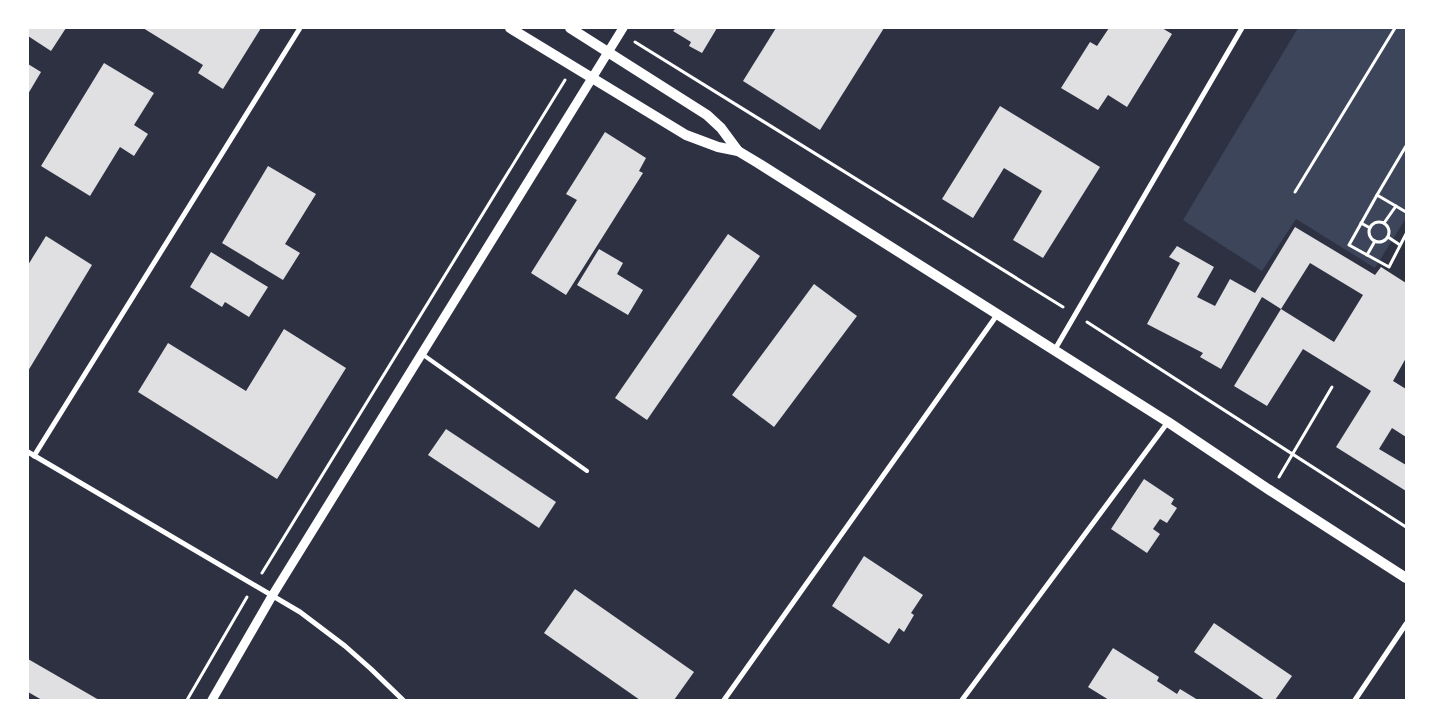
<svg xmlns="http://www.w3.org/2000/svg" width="1434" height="728" font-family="'Varela Round',sans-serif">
<rect width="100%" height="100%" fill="#2d3142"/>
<path fill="#3c4559" d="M 1298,28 L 1406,28 L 1406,218 L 1375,268 L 1296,219 L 1262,271 L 1183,220 Z"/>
<g fill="#e0e0e3" fill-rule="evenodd">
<path d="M 28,28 L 66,28 L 51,51 L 28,36 Z"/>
<path d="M 143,28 L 261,28 L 223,89 L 198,73 L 203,65 Z"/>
<path d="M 676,28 L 717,28 L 702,53 L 689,46 L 691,42 L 673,31 Z"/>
<path d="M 776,28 L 884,28 L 820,130 L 743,81 Z"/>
<path d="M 1109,28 L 1162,28 L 1172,34 L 1127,107 L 1108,95 L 1098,110 L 1061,88 L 1090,42 L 1097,46 Z"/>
<path d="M 104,63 L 154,93 L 134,125 L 148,134 L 134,156 L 120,147 L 90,196 L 41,166 Z"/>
<path d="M 28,64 L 41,72 L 28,94 Z"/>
<path d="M 1000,106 L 1100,167 L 1043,258 L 1013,240 L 1042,191 L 1004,168 L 973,218 L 942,199 Z"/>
<path d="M 605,132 L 646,158 L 639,171 L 643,173 L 566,295 L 531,273 L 577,200 L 566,194 Z"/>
<path d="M 268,166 L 316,194 L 285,244 L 300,253 L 283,280 L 222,243 Z"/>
<path d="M 1295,227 L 1375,275 L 1381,267 L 1406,283 L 1406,358 L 1393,381 L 1406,389 L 1406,437 L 1392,428 L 1379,449 L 1406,465 L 1406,491 L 1336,447 L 1371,391 L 1303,349 L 1267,406 L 1234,386 L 1281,309 L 1262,297 L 1221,369 L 1200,357 L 1203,353 L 1147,324 L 1180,263 L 1169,257 L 1177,246 L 1214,267 L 1197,297 L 1215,306 L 1230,279 L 1255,293 ZM 1310,263 L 1363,295 L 1334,342 L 1281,309 Z"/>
<path d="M 728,234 L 760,256 L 647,420 L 615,398 Z"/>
<path d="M 46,236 L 92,265 L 28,371 L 28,265 Z"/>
<path d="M 599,249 L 623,263 L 617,274 L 643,290 L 628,315 L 577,285 Z"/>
<path d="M 211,252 L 268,287 L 249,317 L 225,302 L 222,307 L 190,287 Z"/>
<path d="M 814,284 L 857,316 L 774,427 L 732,395 Z"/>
<path d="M 284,329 L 346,368 L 277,479 L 138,392 L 168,343 L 246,391 Z"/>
<path d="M 446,429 L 556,502 L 539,528 L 428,455 Z"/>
<path d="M 1144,479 L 1174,499 L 1171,504 L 1177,508 L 1167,523 L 1160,519 L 1153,529 L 1160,534 L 1147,553 L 1111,529 Z"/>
<path d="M 864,556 L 923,595 L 911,613 L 914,615 L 904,632 L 899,628 L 889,644 L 832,606 Z"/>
<path d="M 575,589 L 694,672 L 674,700 L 640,700 L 544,633 Z"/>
<path d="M 1214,623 L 1292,676 L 1275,700 L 1265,700 L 1194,652 Z"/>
<path d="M 1113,648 L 1159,677 L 1157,681 L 1177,694 L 1180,689 L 1198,700 L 1109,700 L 1088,687 Z"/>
<path d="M 28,659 L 99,700 L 42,700 L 28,692 Z"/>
</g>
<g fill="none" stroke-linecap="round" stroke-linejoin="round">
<g stroke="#fff" stroke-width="3">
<path d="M 635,42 L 1063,307"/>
<path d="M 1295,192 L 1395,28"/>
<path d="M 1377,195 L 1406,146"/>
<path d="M 1406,212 L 1377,195 L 1349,245 L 1389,267 L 1406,234"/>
<circle cx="1379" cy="232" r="10"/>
<path d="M 1361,223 L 1370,228"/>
<path d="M 1384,223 L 1396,206"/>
<path d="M 1388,237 L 1400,245"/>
<path d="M 1367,255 L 1375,241"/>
<path d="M 1087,322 L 1406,527"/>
<path d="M 1279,477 L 1332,387"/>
<path d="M 262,573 L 565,80"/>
<path d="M 187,700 L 247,597"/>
</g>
<path stroke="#fff" stroke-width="4" d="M 422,354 L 587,471"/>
<g stroke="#fff" stroke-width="5">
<path d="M 1054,351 L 1242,28"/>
<path d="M 28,452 L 300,612 L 345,646 L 371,669 L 403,700"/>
<path d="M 34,456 L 300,28"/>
<path d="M 724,700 L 997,315"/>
<path d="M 962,700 L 1168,422"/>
<path d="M 1355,700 L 1406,624"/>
</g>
<path stroke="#fff" stroke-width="9" d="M 212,700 L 272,596 L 623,28"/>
<g stroke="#fff" stroke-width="10">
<path d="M 510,28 L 686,135 L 718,147 L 738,151 L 758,163 L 1168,422 L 1271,491 L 1406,578"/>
<path d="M 570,28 L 707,115 L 721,128 L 738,151"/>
</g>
</g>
<rect width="1434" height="728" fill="none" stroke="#ffffff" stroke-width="58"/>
</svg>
